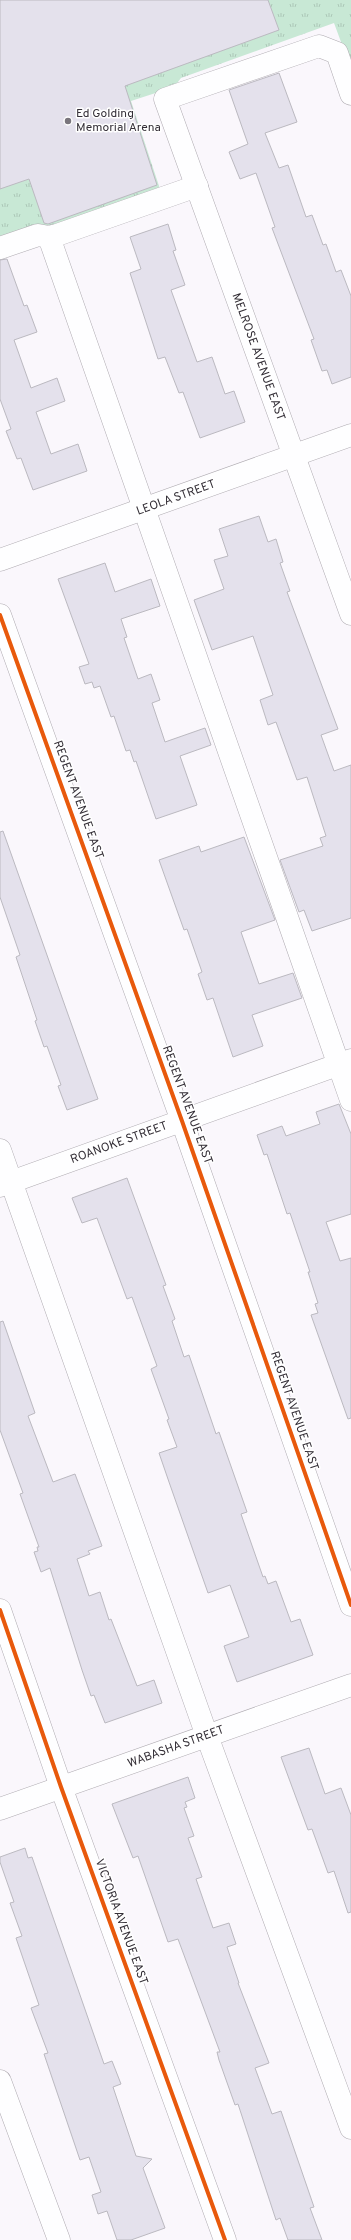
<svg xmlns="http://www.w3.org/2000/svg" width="351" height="2240" font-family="Overpass,sans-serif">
<defs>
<pattern id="park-tufts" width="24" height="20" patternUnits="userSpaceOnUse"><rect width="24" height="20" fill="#c8e8d5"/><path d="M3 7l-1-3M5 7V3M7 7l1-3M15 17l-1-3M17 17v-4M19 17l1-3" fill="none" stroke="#acc7b7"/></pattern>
</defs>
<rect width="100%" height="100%" fill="#faf7fc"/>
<path fill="url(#park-tufts)" d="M 0,0 L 351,0 L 351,69 L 334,23 L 181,78 L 174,87 L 131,101 L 160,189 L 46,228 L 0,238 Z"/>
<g fill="#e4e1ec" stroke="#bbb9c0">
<path d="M 0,0 L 268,0 L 279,30 L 125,86 L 157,185 L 48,224 L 44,223 L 29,179 L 0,189 Z"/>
<path d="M 279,73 L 297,122 L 265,133 L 279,168 L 288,165 L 306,217 L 312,215 L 323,245 L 326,244 L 336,272 L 341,270 L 351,296 L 351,377 L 332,384 L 327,370 L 322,371 L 311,340 L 314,339 L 272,228 L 275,227 L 256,173 L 240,179 L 229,152 L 248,144 L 229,90 Z"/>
<path d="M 168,224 L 176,250 L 173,251 L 185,285 L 171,290 L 197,362 L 212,357 L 225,394 L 234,391 L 245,422 L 200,438 L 183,392 L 179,393 L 165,357 L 158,359 L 130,273 L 141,269 L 130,237 Z"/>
<path d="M 7,259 L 24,306 L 27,305 L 37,332 L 14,340 L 31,388 L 57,378 L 65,401 L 36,412 L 51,454 L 78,444 L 87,471 L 33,490 L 21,458 L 17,459 L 6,431 L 11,429 L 0,399 L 0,260 Z"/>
<path d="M 259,516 L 268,542 L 276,539 L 283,562 L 280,563 L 290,591 L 287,592 L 338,729 L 321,735 L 334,771 L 351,765 L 351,918 L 312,931 L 304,910 L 299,912 L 280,860 L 323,846 L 320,838 L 326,836 L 307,777 L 297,780 L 276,722 L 268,725 L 260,700 L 273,695 L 253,636 L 212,650 L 194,600 L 224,589 L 214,560 L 228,556 L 219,529 Z"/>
<path d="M 105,563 L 115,592 L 151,579 L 160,606 L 121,619 L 127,637 L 124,638 L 138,679 L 151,674 L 160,700 L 152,703 L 165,742 L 205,728 L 211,745 L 180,756 L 197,805 L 156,819 L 136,761 L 134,762 L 130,750 L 126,751 L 114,716 L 111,717 L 100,686 L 94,688 L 92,682 L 85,684 L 79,667 L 89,664 L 58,579 Z"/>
<path d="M 3,831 L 98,1099 L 67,1110 L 58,1086 L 61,1085 L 47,1046 L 44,1047 L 35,1021 L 37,1020 L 16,957 L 20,955 L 0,897 L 0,832 Z"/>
<path d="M 244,837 L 275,920 L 241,932 L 259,984 L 293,973 L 302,998 L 252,1015 L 263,1046 L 233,1057 L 213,998 L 207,1000 L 198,974 L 202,972 L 187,929 L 184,930 L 159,860 L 199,846 L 201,852 Z"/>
<path d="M 339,1104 L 351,1134 L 351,1214 L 326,1222 L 340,1261 L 351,1258 L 351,1418 L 348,1419 L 311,1315 L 318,1313 L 315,1304 L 318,1303 L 308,1272 L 310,1272 L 290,1213 L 287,1214 L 267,1154 L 264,1155 L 257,1135 L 282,1126 L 286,1136 L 320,1124 L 316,1112 Z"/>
<path d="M 127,1178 L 166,1285 L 163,1286 L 175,1319 L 172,1321 L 184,1357 L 189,1355 L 216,1434 L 219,1432 L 247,1512 L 241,1514 L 263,1577 L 265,1576 L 268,1584 L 276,1581 L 291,1622 L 300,1619 L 313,1655 L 237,1682 L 224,1646 L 249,1637 L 230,1585 L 208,1593 L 169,1482 L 159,1453 L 177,1447 L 167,1420 L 169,1419 L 151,1369 L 157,1366 L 132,1297 L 127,1299 L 97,1218 L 82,1223 L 72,1198 Z"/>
<path d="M 3,1321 L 35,1413 L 28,1416 L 53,1482 L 75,1474 L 102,1546 L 88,1551 L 90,1554 L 77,1559 L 89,1596 L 100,1592 L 109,1620 L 111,1619 L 137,1686 L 154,1680 L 162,1703 L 105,1723 L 94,1695 L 91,1696 L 82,1670 L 50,1568 L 41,1572 L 34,1552 L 38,1551 L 37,1547 L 39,1547 L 20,1494 L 23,1493 L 0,1430 L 0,1322 Z"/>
<path d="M 309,1748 L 325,1794 L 341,1788 L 351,1815 L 351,1912 L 348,1913 L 334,1871 L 328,1873 L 312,1829 L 308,1830 L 281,1757 Z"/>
<path d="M 188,1777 L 195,1798 L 185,1802 L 187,1807 L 184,1808 L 194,1836 L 188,1838 L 202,1877 L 196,1879 L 213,1928 L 229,1923 L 236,1944 L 227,1947 L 239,1983 L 238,1983 L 269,2063 L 255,2068 L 272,2114 L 281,2111 L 314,2207 L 310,2208 L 322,2240 L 288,2240 L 280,2218 L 276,2220 L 238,2104 L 235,2105 L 219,2060 L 217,2052 L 220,2052 L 178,1939 L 168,1942 L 138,1856 L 133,1858 L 112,1804 Z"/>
<path d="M 25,1848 L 28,1858 L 32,1857 L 104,2064 L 112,2061 L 121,2084 L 113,2087 L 136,2156 L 152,2159 L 143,2168 L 165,2228 L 131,2240 L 117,2240 L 107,2211 L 98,2214 L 92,2195 L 101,2192 L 89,2157 L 80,2160 L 44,2054 L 48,2053 L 31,2008 L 39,2005 L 16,1938 L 22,1936 L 10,1903 L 14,1902 L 0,1862 L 0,1857 Z"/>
</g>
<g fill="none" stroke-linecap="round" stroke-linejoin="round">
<defs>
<g id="minor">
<path d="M 351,94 L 337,53 L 319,46 L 165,99 L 351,614"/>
<path d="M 49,237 L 351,1100"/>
<path d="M 0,248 L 38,235 L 49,237 L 57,235 L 197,186"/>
<path d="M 0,560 L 351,435"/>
<path d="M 0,615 L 182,1121 L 351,1605"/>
<path d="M 0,1150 L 207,1736 L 351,2128"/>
<path d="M 0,1186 L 351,1060"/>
<path d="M 0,1610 L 61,1787 L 225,2240"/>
<path d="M 0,1809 L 351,1685"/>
<path d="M 0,2081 L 59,2240"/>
</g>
</defs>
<use href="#minor" stroke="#b0acb2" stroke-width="23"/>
<use href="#minor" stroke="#fefeff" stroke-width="22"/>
<defs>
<g id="cycleway">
<path d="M 0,615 L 182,1121 L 351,1605"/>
<path d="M 0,1610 L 61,1787 L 225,2240"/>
</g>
</defs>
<use href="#cycleway" stroke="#fff" stroke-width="6"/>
<use href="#cycleway" stroke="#e8590c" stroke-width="4"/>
</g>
<circle fill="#79757c" stroke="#fff" stroke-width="1.5" cx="68" cy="121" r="4"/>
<g text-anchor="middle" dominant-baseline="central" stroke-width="3" stroke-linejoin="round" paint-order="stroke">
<g font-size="12" fill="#342f37" stroke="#fff" text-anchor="start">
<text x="76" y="114">Ed Golding<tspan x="76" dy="14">Memorial Arena</tspan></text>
</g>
<g font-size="12" fill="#342f37" stroke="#fff">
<text transform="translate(258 357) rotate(70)">MELROSE AVENUE EAST</text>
<text transform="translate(176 498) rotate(-20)">LEOLA STREET</text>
<text transform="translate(78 800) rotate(70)">REGENT AVENUE EAST</text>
<text transform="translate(187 1105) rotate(70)">REGENT AVENUE EAST</text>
<text transform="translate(119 1143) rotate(-20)">ROANOKE STREET</text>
<text transform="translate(294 1411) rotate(71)">REGENT AVENUE EAST</text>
<text transform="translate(176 1747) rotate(-20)">WABASHA STREET</text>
<text transform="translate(121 1922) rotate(70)">VICTORIA AVENUE EAST</text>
</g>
</g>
</svg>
